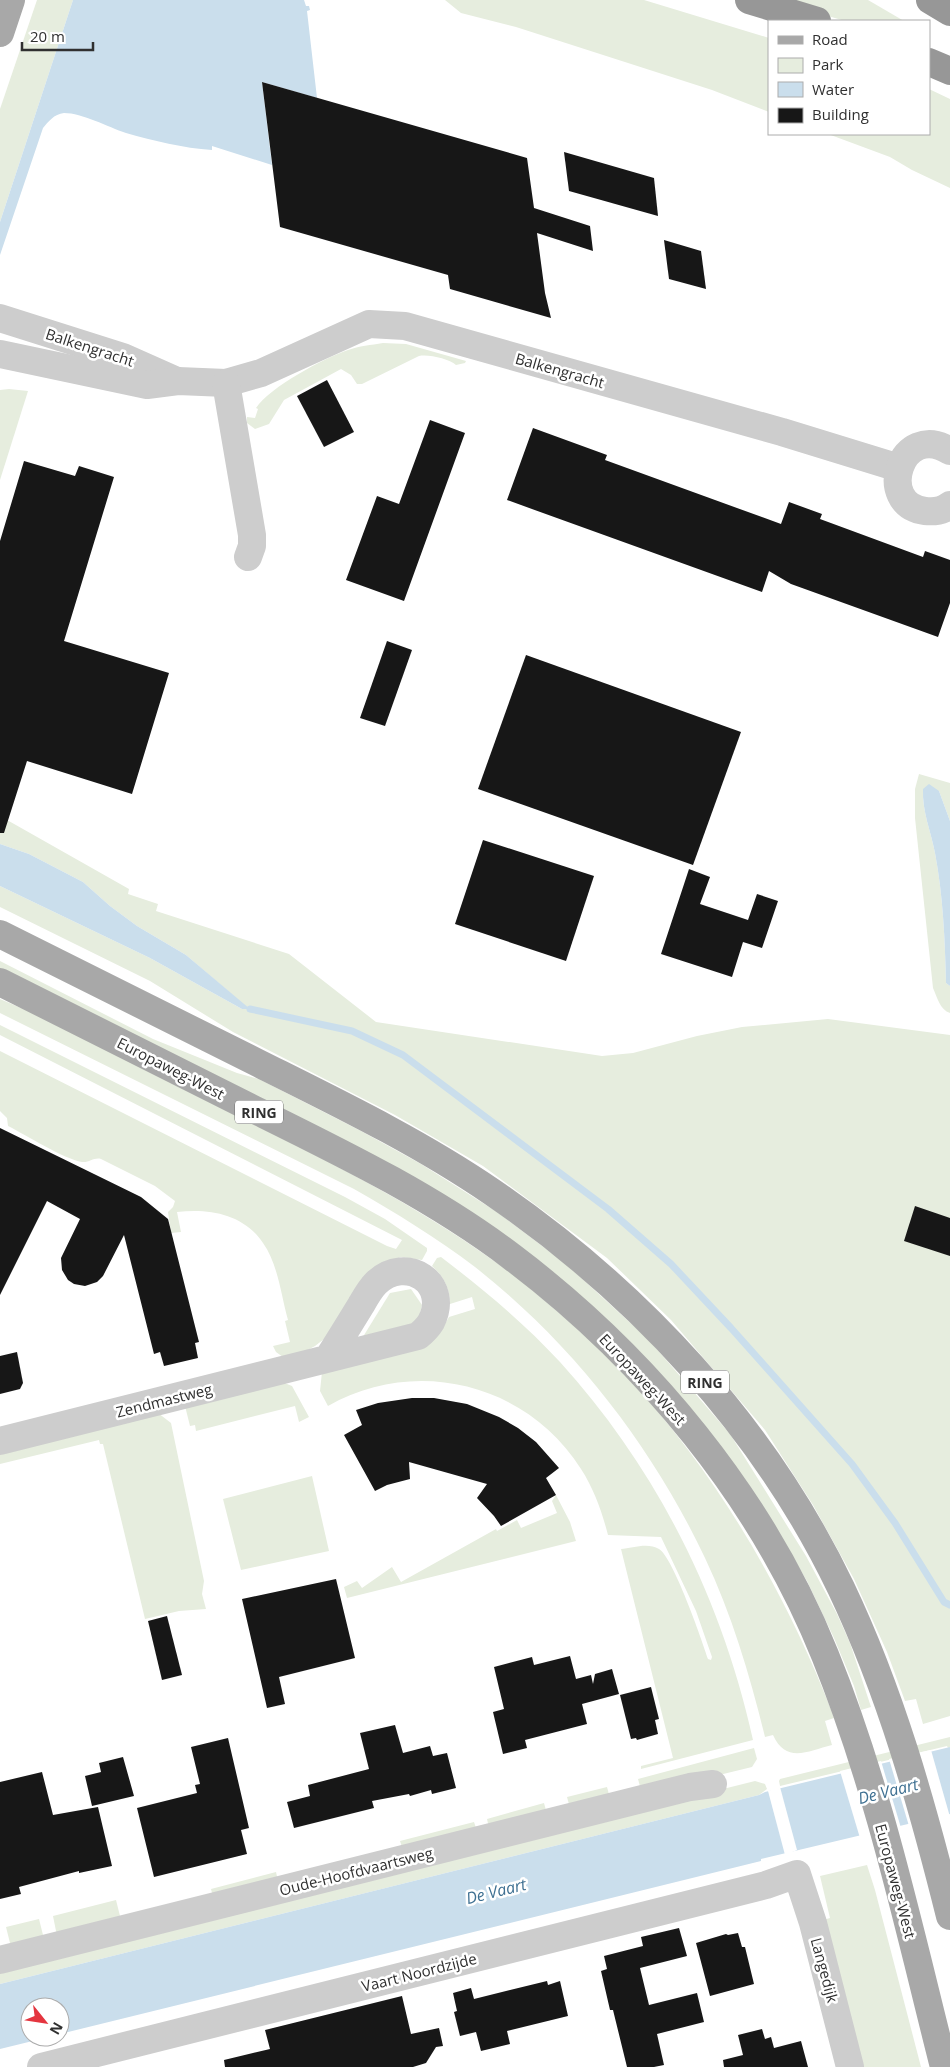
<svg xmlns="http://www.w3.org/2000/svg" width="950" height="2067" font-family="'Open Sans',sans-serif">
<rect width="100%" height="100%" fill="#fff"/>
<g fill="#e6edde">
<path d="M 37,0 L 73,0 L 0,222 L 0,109 Z"/>
<path d="M 445,0 L 644,0 L 769,38 L 769,112 L 712,90 L 516,27 L 461,13 Z"/>
<path d="M 774,0 L 868,0 L 904,21 L 845,21 Z"/>
<path d="M 929,89 L 950,99 L 950,188 L 912,170 L 890,157 L 828,134 L 929,134 Z"/>
<path d="M 383,343 L 406,344 L 466,361 L 465,363 L 456,365 C 449,359 429,354 419,356 L 362,384 L 357,384 L 351,375 L 341,369 L 284,400 L 269,424 L 255,429 L 247,423 L 247,417 L 255,418 L 258,409 L 256,408 C 270,387 324,358 348,350 C 359,346 371,345 383,343 Z"/>
<path d="M 9,389 L 28,391 L 0,480 L 0,390 Z"/>
<path d="M 919,774 L 950,783 L 950,821 L 939,791 L 923,789 C 922,812 931,831 935,853 C 943,895 945,940 946,983 L 950,986 L 950,1013 C 940,1010 937,997 933,988 L 915,818 L 915,789 Z"/>
<path d="M 0,816 L 129,889 L 128,894 L 158,904 L 156,911 L 289,954 L 376,1022 L 602,1056 L 633,1053 L 697,1036 L 742,1027 L 828,1019 L 950,1035 L 950,1716 L 923,1724 L 916,1699 L 905,1701 L 887,1652 L 854,1579 L 813,1505 L 765,1430 L 671,1320 L 607,1258 L 483,1166 L 395,1115 L 233,1032 L 150,981 L 0,907 L 0,886 L 150,958 L 242,1009 L 249,1009 L 186,955 L 137,926 L 110,906 L 83,882 L 29,854 L 0,844 Z"/>
<path d="M 0,961 L 153,1039 L 237,1073 L 259,1079 L 361,1131 L 421,1164 L 497,1212 L 566,1264 L 649,1340 L 730,1434 L 806,1556 L 837,1614 L 850,1643 L 871,1707 L 861,1710 L 854,1686 L 834,1638 L 807,1581 L 780,1536 L 596,1311 L 0,969 Z"/>
<path d="M 0,999 L 21,1008 L 22,1007 C 99,1045 175,1084 251,1122 C 344,1169 436,1216 520,1280 C 533,1290 545,1301 558,1312 C 583,1334 609,1356 631,1381 C 718,1476 785,1591 832,1712 L 834,1718 L 825,1721 L 832,1745 C 808,1751 786,1764 773,1735 L 765,1737 C 750,1676 732,1615 705,1558 C 652,1446 573,1344 475,1267 C 437,1238 396,1213 354,1189 L 0,1013 Z"/>
<path d="M 0,1025 L 345,1197 L 385,1219 L 427,1248 L 427,1251 L 422,1260 L 401,1257 L 379,1265 L 328,1336 L 315,1346 L 304,1352 L 283,1357 L 276,1352 L 273,1346 L 290,1342 L 285,1321 L 288,1320 C 281,1295 278,1264 263,1243 C 244,1214 209,1208 177,1212 L 181,1232 L 171,1233 L 168,1212 L 173,1207 L 175,1201 L 155,1186 L 101,1159 C 94,1157 89,1163 82,1162 C 64,1159 26,1135 8,1126 L 7,1118 L 0,1111 L 0,1051 L 387,1246 L 396,1249 L 402,1240 L 0,1035 Z"/>
<path d="M 441,1257 C 483,1289 524,1323 560,1362 C 657,1469 722,1599 753,1740 L 641,1769 L 641,1766 L 673,1758 L 621,1549 C 632,1548 648,1542 659,1549 C 673,1557 702,1640 708,1659 L 711,1660 L 712,1657 L 696,1611 L 661,1537 L 608,1535 C 602,1512 594,1489 581,1469 C 527,1383 415,1356 328,1406 L 320,1391 L 322,1372 L 439,1334 L 449,1317 L 475,1309 L 472,1297 L 450,1304 C 450,1288 443,1276 432,1266 L 437,1258 Z"/>
<path d="M 411,1289 L 422,1305 L 418,1322 L 361,1340 L 390,1293 Z"/>
<path d="M 282,1382 L 292,1386 L 309,1417 L 299,1422 L 295,1406 L 196,1431 L 195,1425 L 190,1426 L 185,1406 Z"/>
<path d="M 158,1413 L 171,1423 L 204,1581 L 202,1594 L 206,1609 L 179,1611 L 145,1619 L 103,1444 L 100,1444 L 99,1440 L 0,1464 L 0,1453 Z"/>
<path d="M 312,1476 L 329,1551 L 241,1570 L 223,1499 Z"/>
<path d="M 556,1495 L 570,1522 L 576,1541 L 347,1598 L 344,1587 L 357,1581 L 362,1588 L 392,1567 L 401,1582 L 496,1529 L 497,1531 L 517,1520 L 521,1528 L 557,1513 L 552,1501 Z"/>
<path d="M 950,1737 L 950,1747 L 948,1748 L 947,1746 L 780,1786 L 779,1781 L 780,1779 Z"/>
<path d="M 754,1748 L 757,1759 L 752,1767 L 715,1776 L 641,1790 L 638,1779 Z"/>
<path d="M 755,1781 L 765,1784 L 767,1789 L 759,1795 L 0,1984 L 0,1970 Z"/>
<path d="M 607,1787 L 610,1798 L 570,1808 L 567,1797 Z"/>
<path d="M 544,1803 L 547,1814 L 489,1828 L 487,1819 Z"/>
<path d="M 474,1822 L 477,1831 L 403,1850 L 400,1841 Z"/>
<path d="M 867,1865 L 875,1890 L 921,2067 L 861,2067 L 823,1920 L 830,1918 L 820,1876 Z"/>
<path d="M 276,1872 L 278,1881 L 213,1897 L 211,1889 Z"/>
<path d="M 116,1900 L 121,1920 L 57,1936 L 53,1916 Z"/>
<path d="M 39,1919 L 44,1939 L 11,1947 L 6,1927 Z"/>
</g>
<g fill="#cadeec">
<path d="M 73,0 L 304,0 L 306,6 L 309,6 L 310,10 L 307,11 L 317,98 L 262,82 L 272,165 L 212,146 L 212,150 C 183,148 154,141 126,133 C 108,127 82,113 64,113 C 54,114 48,122 43,128 L 0,255 L 0,222 Z"/>
<path d="M 929,784 L 939,791 L 950,821 L 950,986 L 946,983 C 945,940 943,895 935,853 C 931,831 922,812 923,789 Z"/>
<path d="M 0,844 L 29,854 L 83,882 L 110,906 L 137,926 L 186,955 L 250,1009 L 242,1009 L 150,958 L 0,886 Z"/>
<path d="M 950,1747 L 950,1814 L 761,1859 L 761,1861 L 60,2034 L 60,2007 L 30,2007 L 30,2037 L 49,2037 L 0,2049 L 0,1984 L 759,1795 L 765,1792 Z"/>
</g>
<g fill="#fff">
<path d="M 931,1750 L 950,1817 L 909,1826 L 889,1759 Z"/>
<path d="M 881,1761 L 901,1828 L 860,1838 L 840,1771 Z"/>
<path d="M 780,1787 L 797,1850 L 785,1855 L 768,1791 Z"/>
</g>
<g fill="none" stroke-linecap="round" stroke-linejoin="round">
<path stroke="#cadeec" stroke-width="7" d="M 250,1009 L 352,1031 L 403,1055 L 608,1209 L 671,1264 L 731,1328 L 852,1464 L 895,1523 L 944,1602 L 950,1605"/>
</g>
<g fill="#171717">
<path d="M 262,82 L 527,158 L 534,208 L 590,226 L 593,251 L 537,233 L 545,293 L 551,318 L 450,289 L 448,275 L 280,227 Z"/>
<path d="M 564,152 L 654,178 L 658,216 L 569,191 Z"/>
<path d="M 664,240 L 701,251 L 706,289 L 669,279 Z"/>
<path d="M 327,380 L 354,432 L 324,447 L 297,396 Z"/>
<path d="M 430,420 L 465,433 L 404,601 L 346,580 L 377,496 L 399,504 Z"/>
<path d="M 533,428 L 607,455 L 605,460 L 781,524 L 789,502 L 822,514 L 820,519 L 923,557 L 925,551 L 950,560 L 950,603 L 938,637 L 791,584 L 769,571 L 762,592 L 507,500 Z"/>
<path d="M 24,461 L 75,476 L 79,466 L 114,477 L 64,641 L 169,673 L 132,794 L 27,761 L 4,833 L 0,833 L 0,541 Z"/>
<path d="M 387,641 L 412,650 L 385,726 L 360,718 Z"/>
<path d="M 526,655 L 741,732 L 693,865 L 478,789 Z"/>
<path d="M 483,840 L 594,876 L 566,961 L 455,924 Z"/>
<path d="M 689,869 L 710,877 L 700,904 L 748,920 L 757,894 L 778,901 L 762,948 L 743,942 L 732,977 L 661,954 Z"/>
<path d="M 0,1128 L 141,1197 L 168,1219 L 199,1342 L 195,1343 L 198,1358 L 164,1366 L 160,1352 L 154,1354 L 124,1235 L 103,1276 L 97,1282 L 85,1286 L 74,1284 L 68,1280 L 62,1270 L 61,1258 L 80,1219 L 47,1201 L 0,1295 Z"/>
<path d="M 915,1206 L 950,1218 L 950,1256 L 904,1241 Z"/>
<path d="M 17,1352 L 23,1383 L 20,1389 L 0,1394 L 0,1356 Z"/>
<path d="M 412,1398 L 434,1398 L 467,1404 L 499,1417 L 518,1428 L 536,1442 L 559,1468 L 546,1478 L 556,1495 L 501,1526 L 494,1516 L 477,1498 L 487,1484 L 409,1462 L 410,1479 L 387,1485 L 375,1491 L 344,1435 L 362,1425 L 356,1410 L 378,1403 Z"/>
<path d="M 336,1579 L 355,1658 L 279,1677 L 285,1704 L 267,1708 L 242,1599 Z"/>
<path d="M 167,1616 L 182,1675 L 162,1680 L 148,1621 Z"/>
<path d="M 570,1656 L 576,1679 L 591,1675 L 593,1684 L 595,1674 L 612,1669 L 619,1694 L 582,1704 L 587,1724 L 525,1740 L 527,1748 L 503,1754 L 493,1712 L 504,1709 L 494,1667 L 532,1657 L 534,1665 Z"/>
<path d="M 651,1687 L 659,1719 L 655,1720 L 658,1734 L 637,1740 L 636,1738 L 631,1739 L 620,1695 Z"/>
<path d="M 395,1725 L 403,1753 L 430,1746 L 433,1756 L 447,1753 L 456,1788 L 432,1794 L 431,1790 L 410,1796 L 409,1794 L 372,1801 L 374,1808 L 294,1828 L 287,1802 L 310,1796 L 308,1785 L 369,1769 L 360,1733 Z"/>
<path d="M 228,1738 L 249,1828 L 241,1830 L 247,1854 L 154,1877 L 137,1808 L 197,1793 L 195,1785 L 200,1784 L 191,1747 Z"/>
<path d="M 123,1757 L 134,1796 L 92,1806 L 85,1776 L 101,1772 L 99,1763 Z"/>
<path d="M 42,1772 L 53,1815 L 98,1807 L 112,1866 L 79,1873 L 79,1871 L 19,1887 L 21,1894 L 0,1899 L 0,1782 Z"/>
<path d="M 679,1928 L 687,1956 L 640,1968 L 649,2005 L 697,1993 L 704,2022 L 657,2034 L 664,2065 L 654,2067 L 627,2067 L 613,2010 L 610,2010 L 601,1971 L 607,1969 L 604,1956 L 643,1946 L 641,1937 Z"/>
<path d="M 738,1933 L 742,1947 L 745,1947 L 754,1984 L 710,1996 L 696,1943 L 726,1934 L 728,1935 Z"/>
<path d="M 547,1981 L 548,1985 L 560,1981 L 568,2016 L 507,2031 L 510,2044 L 481,2051 L 476,2032 L 460,2036 L 454,2012 L 457,2011 L 453,1993 L 471,1988 L 474,1999 Z"/>
<path d="M 402,1996 L 411,2034 L 439,2028 L 443,2046 L 436,2047 L 426,2063 L 413,2067 L 225,2067 L 224,2060 L 270,2049 L 265,2030 Z"/>
<path d="M 762,2029 L 765,2039 L 771,2037 L 774,2048 L 801,2041 L 808,2067 L 724,2067 L 723,2060 L 743,2055 L 738,2035 Z"/>
</g>
<g fill="none" stroke-linecap="round" stroke-linejoin="round">
<g stroke="#cdcdcd" stroke-width="28">
<path d="M 0,318 L 123,357 L 177,381"/>
<path d="M 0,354 L 147,385 L 178,381 L 226,383 L 261,373 L 369,324 L 405,326 L 782,432 L 899,468"/>
<path d="M 226,383 L 252,535 L 252,546 L 248,557"/>
<path d="M 950,451 C 900,420 875,505 925,511 C 934,512 943,511 950,505"/>
<path d="M 0,1441 L 418,1336 C 423,1332 428,1327 431,1322 C 451,1283 406,1254 376,1283 C 370,1289 365,1298 361,1305 C 350,1323 339,1341 328,1358"/>
<path d="M 0,1960 L 690,1787 L 713,1784"/>
<path d="M 41,2067 L 766,1885 L 797,1874 L 813,1923 L 850,2067"/>
</g>
<g stroke="#a8a8a8" stroke-width="28">
<path d="M 0,33 L 11,0"/>
<path d="M 0,934 C 86,977 172,1020 258,1063 C 338,1103 419,1142 492,1192 C 638,1292 764,1427 841,1588 C 891,1693 922,1804 950,1916"/>
<path d="M 0,982 C 85,1024 169,1067 253,1109 C 342,1153 433,1197 512,1257 C 647,1359 762,1498 825,1655 C 879,1788 909,1929 944,2067"/>
</g>
<g stroke="#979797" stroke-width="28">
<path d="M 749,0 L 817,21"/>
<path d="M 930,0 L 950,12"/>
<path d="M 929,62 L 950,71"/>
</g>
</g>
<g text-anchor="middle" dominant-baseline="central" stroke-width="5" stroke-linejoin="round" paint-order="stroke">
<g fill="#fff" stroke="#6e6e6e" stroke-width="1">
<rect x="235" y="1100.5" width="48" height="23" rx="4"/>
<rect x="681" y="1370.5" width="48" height="23" rx="4"/>
</g>
<g font-size="14" font-weight="bold" fill="#303030">
<text x="259" y="1112">RING</text>
<text x="705" y="1382">RING</text>
</g>
<g font-size="15" fill="#303030" stroke="#fff">
<text transform="translate(90 347) rotate(18)">Balkengracht</text>
<text transform="translate(560 370) rotate(16)">Balkengracht</text>
<text transform="translate(171 1068) rotate(27)">Europaweg-West</text>
<text transform="translate(643 1379) rotate(47)">Europaweg-West</text>
<text transform="translate(164 1400) rotate(-14)">Zendmastweg</text>
<text transform="translate(356 1871) rotate(-14)">Oude-Hoofdvaartsweg</text>
<text transform="translate(896 1881) rotate(75)">Europaweg-West</text>
<text transform="translate(825 1970) rotate(75)">Langedijk</text>
<text transform="translate(419 1972) rotate(-14)">Vaart Noordzijde</text>
</g>
<g font-size="16" font-style="italic" fill="#3e7092" stroke="#fff">
<text transform="translate(888 1791) rotate(-14)">De Vaart</text>
<text transform="translate(496 1891) rotate(-14)">De Vaart</text>
</g>
</g>
<rect x="768" y="20" width="162" height="115" fill="#ffffff" stroke="#acacac"/>
<rect x="778" y="36" width="25" height="8" fill="#a8a8a8" stroke="#acacac"/>
<text x="812" y="45" font-size="15" fill="#303030">Road</text>
<rect x="778" y="58" width="25" height="15" fill="#e6edde" stroke="#acacac"/>
<text x="812" y="70" font-size="15" fill="#303030">Park</text>
<rect x="778" y="82" width="25" height="15" fill="#cadeec" stroke="#acacac"/>
<text x="812" y="95" font-size="15" fill="#303030">Water</text>
<rect x="778" y="108" width="25" height="15" fill="#171717" stroke="#acacac"/>
<text x="812" y="120" font-size="15" fill="#303030">Building</text>
<g transform="translate(45 2022) rotate(120)"><circle r="24" fill="#ffffff" stroke="#acacac"/>
<path d="M0-4L9 19L0 12L-9 19Z" fill="#e4353f"/>
<text y="-8" font-size="14" font-weight="bold" text-anchor="middle" fill="#303030">N</text>
</g>
<path d="M22 42v8h71v-8" fill="none" stroke="#303030" stroke-width="2.5"/>
<text x="30" y="42" font-size="15" fill="#303030" stroke="#ffffff" stroke-width="4" paint-order="stroke">20 m</text>
</svg>
